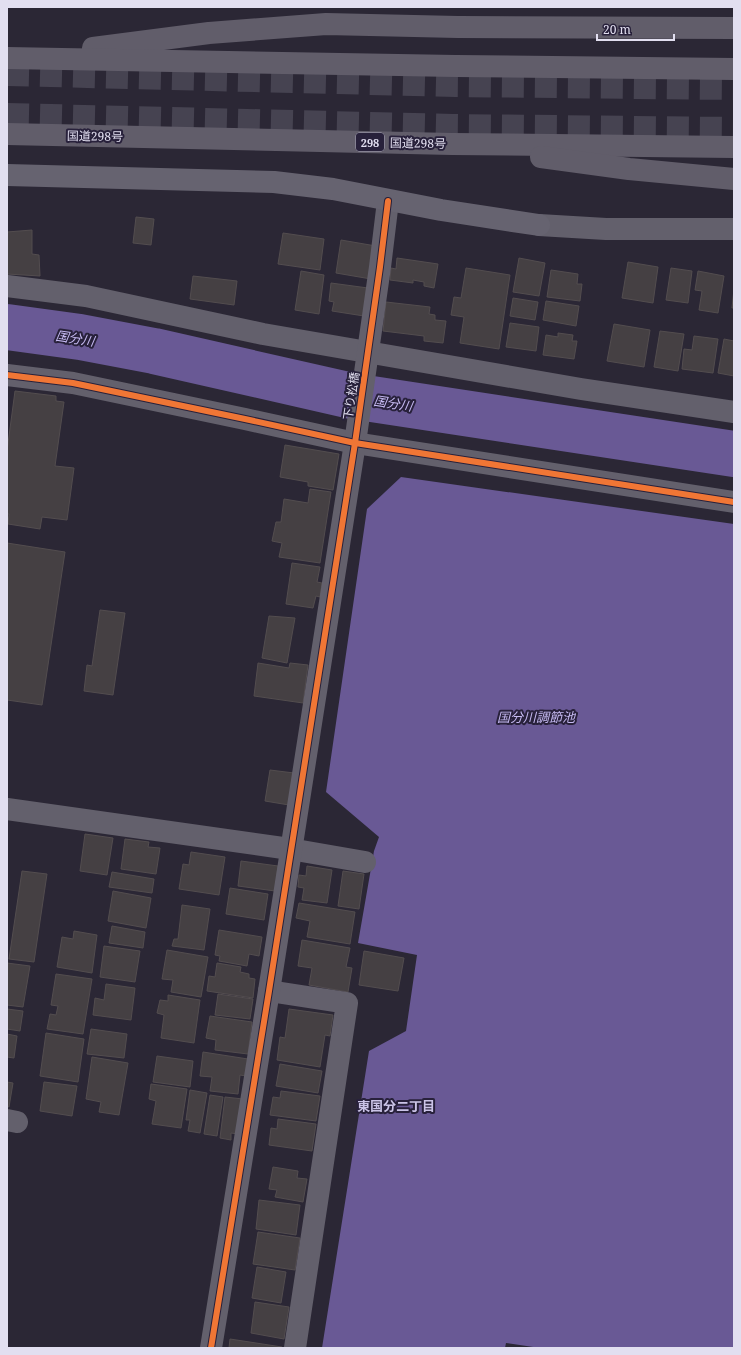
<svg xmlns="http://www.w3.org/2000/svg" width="741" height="1355" font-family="'Noto Serif','Noto Sans JP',serif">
<rect width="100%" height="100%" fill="#2b2735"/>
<path fill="#695995" d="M 401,477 L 734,524 L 734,1348 L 540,1348 L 506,1343 L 505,1348 L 322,1348 L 369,1051 L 406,1031 L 417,955 L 358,943 L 374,851 L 379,837 L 326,792 L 367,509 Z"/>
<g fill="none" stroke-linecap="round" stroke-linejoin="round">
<path stroke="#695995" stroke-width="46" d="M 7,327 L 80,337 L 154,351 L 352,396 L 734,454"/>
</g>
<g fill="#454043" stroke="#534d4f">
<path d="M 136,217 L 154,219 L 151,245 L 133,243 Z"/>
<path d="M 32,230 L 32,254 L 39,255 L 40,276 L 7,274 L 7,232 Z"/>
<path d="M 283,233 L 324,239 L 320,270 L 278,264 Z"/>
<path d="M 341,240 L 376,246 L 371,279 L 336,273 Z"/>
<path d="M 397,258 L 438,264 L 434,288 L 424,286 L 424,282 L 413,280 L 413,283 L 390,280 L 391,268 L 396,269 Z"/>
<path d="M 519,258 L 545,263 L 539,296 L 513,292 Z"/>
<path d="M 628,262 L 658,267 L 653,303 L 622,298 Z"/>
<path d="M 466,268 L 510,275 L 499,349 L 460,343 L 464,317 L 451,315 L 454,297 L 461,298 Z"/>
<path d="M 671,268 L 692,271 L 688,303 L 666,300 Z"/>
<path d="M 551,270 L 578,274 L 577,284 L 582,284 L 580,301 L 547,297 Z"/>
<path d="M 301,271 L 324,275 L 319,314 L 295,310 Z"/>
<path d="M 698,271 L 724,276 L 718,313 L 699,310 L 702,291 L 695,290 Z"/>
<path d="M 193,276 L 237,281 L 234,305 L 190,299 Z"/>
<path d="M 331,283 L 368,288 L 364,316 L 332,311 L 334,302 L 329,301 Z"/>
<path d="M 734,289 L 734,308 L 732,308 Z"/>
<path d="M 513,298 L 538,302 L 535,320 L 510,316 Z"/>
<path d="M 546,301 L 579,306 L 576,326 L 543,320 Z"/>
<path d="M 386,302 L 430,307 L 429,314 L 435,315 L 435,320 L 446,321 L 443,343 L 424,341 L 424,336 L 383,331 Z"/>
<path d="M 510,323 L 539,327 L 536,351 L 506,347 Z"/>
<path d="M 614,324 L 650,330 L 644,367 L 607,361 Z"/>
<path d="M 660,331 L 684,334 L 678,371 L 654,367 Z"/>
<path d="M 558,333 L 573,335 L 572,341 L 577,341 L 574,359 L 543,355 L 546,335 L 558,337 Z"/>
<path d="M 694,336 L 718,339 L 713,373 L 682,369 L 684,349 L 692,350 Z"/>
<path d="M 724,339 L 734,341 L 734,376 L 718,373 Z"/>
<path d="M 15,391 L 56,396 L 56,401 L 64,402 L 55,466 L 74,468 L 67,520 L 42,517 L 40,529 L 8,524 L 9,514 L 7,514 L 7,451 Z"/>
<path d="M 285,445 L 339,454 L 333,490 L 308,486 L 308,482 L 280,477 Z"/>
<path d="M 310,489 L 331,492 L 320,563 L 279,557 L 282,543 L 272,541 L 276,522 L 281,522 L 284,499 L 308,503 Z"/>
<path d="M 7,543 L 65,552 L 42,705 L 7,700 Z"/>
<path d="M 292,563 L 320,567 L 317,582 L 322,583 L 320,597 L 316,596 L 313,608 L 286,604 Z"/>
<path d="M 100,610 L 125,613 L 113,695 L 84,691 L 87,665 L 92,666 Z"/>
<path d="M 269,616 L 295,618 L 287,663 L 262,658 Z"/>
<path d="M 258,663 L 289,668 L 290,663 L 308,665 L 303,703 L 254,696 Z"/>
<path d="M 270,770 L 294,773 L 289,805 L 265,801 Z"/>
<path d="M 85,834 L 113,838 L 107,875 L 80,871 Z"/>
<path d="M 125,839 L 149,842 L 148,847 L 160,848 L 156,874 L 121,869 Z"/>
<path d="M 191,852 L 225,857 L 219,895 L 179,889 L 183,864 L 189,865 Z"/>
<path d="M 241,861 L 278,866 L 275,891 L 238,886 Z"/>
<path d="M 307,866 L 332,870 L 327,903 L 302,900 L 304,888 L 298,887 L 299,875 L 306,876 Z"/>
<path d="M 22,871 L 47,874 L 34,962 L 9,959 Z"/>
<path d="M 343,871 L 364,874 L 359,909 L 338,906 Z"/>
<path d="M 112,872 L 154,879 L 152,893 L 109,887 Z"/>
<path d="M 230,888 L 268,894 L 264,920 L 226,914 Z"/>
<path d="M 113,891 L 151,898 L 146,928 L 108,921 Z"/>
<path d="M 299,903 L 355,912 L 350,944 L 307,937 L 310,921 L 296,918 Z"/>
<path d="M 182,905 L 210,909 L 204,950 L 172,946 L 174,939 L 178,939 Z"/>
<path d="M 112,926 L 145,932 L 143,948 L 109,943 Z"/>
<path d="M 219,930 L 262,937 L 259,956 L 249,954 L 247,966 L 219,961 L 220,956 L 215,955 Z"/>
<path d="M 74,931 L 97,935 L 92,973 L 57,967 L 62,937 L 73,939 Z"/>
<path d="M 302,940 L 350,948 L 346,967 L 352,968 L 348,992 L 309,985 L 312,968 L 298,966 Z"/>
<path d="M 104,946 L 140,951 L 135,982 L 100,977 Z"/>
<path d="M 167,950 L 208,957 L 201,997 L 171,992 L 173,980 L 162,979 Z"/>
<path d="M 364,951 L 404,958 L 398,991 L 359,985 Z"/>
<path d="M 7,963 L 30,966 L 23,1007 L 7,1005 Z"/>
<path d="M 217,963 L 241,967 L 240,972 L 249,974 L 249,978 L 255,979 L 253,998 L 207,991 L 209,976 L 215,977 Z"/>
<path d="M 56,974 L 92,979 L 83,1034 L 47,1029 L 50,1014 L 56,1015 L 58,1006 L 51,1005 Z"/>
<path d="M 106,984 L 135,988 L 131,1020 L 93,1015 L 95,998 L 104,1000 Z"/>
<path d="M 218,994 L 253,999 L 250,1019 L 215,1015 Z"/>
<path d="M 168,995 L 200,1000 L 194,1043 L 161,1038 L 164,1015 L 157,1013 L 160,1000 L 168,1001 Z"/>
<path d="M 7,1009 L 23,1011 L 20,1031 L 7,1029 Z"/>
<path d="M 289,1009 L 333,1015 L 330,1036 L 325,1035 L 320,1067 L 277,1060 L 280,1037 L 285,1038 Z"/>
<path d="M 210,1016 L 252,1022 L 248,1054 L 215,1050 L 216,1040 L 206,1038 Z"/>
<path d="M 91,1029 L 127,1034 L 124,1058 L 87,1054 Z"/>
<path d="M 46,1033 L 84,1039 L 78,1082 L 40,1076 Z"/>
<path d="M 7,1034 L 17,1036 L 14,1058 L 7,1057 Z"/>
<path d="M 203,1052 L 248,1059 L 246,1076 L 240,1075 L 238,1094 L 210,1091 L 212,1077 L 200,1076 Z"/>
<path d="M 157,1056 L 193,1061 L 190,1087 L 153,1082 Z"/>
<path d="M 92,1057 L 128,1063 L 119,1115 L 99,1112 L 101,1102 L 86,1099 Z"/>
<path d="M 280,1064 L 322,1071 L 318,1093 L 276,1086 Z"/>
<path d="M 7,1082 L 13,1083 L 9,1107 L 7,1106 Z"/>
<path d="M 44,1082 L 77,1086 L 72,1116 L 40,1111 Z"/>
<path d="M 151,1084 L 187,1089 L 181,1128 L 152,1124 L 156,1101 L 149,1099 Z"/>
<path d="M 190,1090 L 207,1093 L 200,1133 L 188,1131 L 190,1120 L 186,1120 Z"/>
<path d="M 281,1091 L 320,1096 L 316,1121 L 270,1115 L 273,1097 L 280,1098 Z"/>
<path d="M 210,1095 L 223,1097 L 217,1136 L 204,1134 Z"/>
<path d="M 225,1097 L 243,1099 L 238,1134 L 231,1133 L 231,1140 L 220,1138 Z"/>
<path d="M 278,1119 L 316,1124 L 312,1151 L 269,1145 L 271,1128 L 277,1129 Z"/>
<path d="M 273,1167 L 298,1171 L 297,1178 L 307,1179 L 303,1202 L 275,1197 L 277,1190 L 269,1189 Z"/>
<path d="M 259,1200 L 300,1205 L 296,1235 L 256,1229 Z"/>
<path d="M 258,1232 L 300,1238 L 295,1270 L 253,1264 Z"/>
<path d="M 257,1267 L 286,1272 L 281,1303 L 252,1298 Z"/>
<path d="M 255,1302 L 289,1307 L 284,1339 L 251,1333 Z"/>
<path d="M 230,1339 L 282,1347 L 282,1348 L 229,1348 Z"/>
</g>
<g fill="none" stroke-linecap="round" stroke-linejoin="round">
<g stroke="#464351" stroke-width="22" stroke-dasharray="22 11" stroke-linecap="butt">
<path d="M 7,75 L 456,86 L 734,89"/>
<path d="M 7,114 L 453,125 L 734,128"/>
</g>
<g stroke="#63606c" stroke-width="22">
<path d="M 539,225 L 606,229 L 734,229"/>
<path d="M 7,286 L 86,296 L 263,334 L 581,389 L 734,412"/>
<path d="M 7,375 L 73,383 L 245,419 L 355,443 L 734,502"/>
<path d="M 7,809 L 290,849 L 365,862"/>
<path d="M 269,991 L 347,1003 L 295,1348"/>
<path d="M 7,1120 L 17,1122"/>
<path d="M 211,1348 L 269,991 L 355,443 L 380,267 L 388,201"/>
</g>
<path stroke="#666370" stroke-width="22" d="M 7,175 L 274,182 L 333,189 L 441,210 L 539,225"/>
<g stroke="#615d6a" stroke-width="22">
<path d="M 93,48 L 209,33 L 326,24 L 458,27 L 734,28"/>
<path d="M 7,58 L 456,66 L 734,69"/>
<path d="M 7,134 L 452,144 L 734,147"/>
<path d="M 541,157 L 629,169 L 734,179"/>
</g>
<defs>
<g id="cycleway">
<path d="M 7,375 L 73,383 L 245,419 L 355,443 L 734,502"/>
<path d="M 211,1348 L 269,991 L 355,443 L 380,267 L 388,201"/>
</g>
</defs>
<use href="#cycleway" stroke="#28213b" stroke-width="8"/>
<use href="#cycleway" stroke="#f07635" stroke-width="6"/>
</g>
<g text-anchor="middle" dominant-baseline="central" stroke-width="4" stroke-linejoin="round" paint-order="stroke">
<rect fill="#28213b" stroke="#aaa6ba" stroke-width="1" x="356" y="133" width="28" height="18" rx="3"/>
<g font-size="11" font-weight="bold" fill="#e2dff0">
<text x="370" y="142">298</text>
</g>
<g font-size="12" fill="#e2dff0" stroke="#28213b">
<text transform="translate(95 136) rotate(1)">国道298号</text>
<text transform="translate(418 143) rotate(1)">国道298号</text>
<text transform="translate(351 396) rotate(-81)">下り松橋</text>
</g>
<g font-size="13" font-style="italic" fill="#c5b9f1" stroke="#28213b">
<text transform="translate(75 338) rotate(9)">国分川</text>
<text transform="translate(393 403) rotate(9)">国分川</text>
<text x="536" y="717">国分川調節池</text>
</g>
<g font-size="13" font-weight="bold" fill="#cbc4e7" stroke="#28213b">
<text x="396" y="1106">東国分二丁目</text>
</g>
</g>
<rect width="741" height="1355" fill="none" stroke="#e2dff0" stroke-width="16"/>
<path d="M597 34v6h77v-6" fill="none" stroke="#e2dff0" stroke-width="2"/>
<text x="603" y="34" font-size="12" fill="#e2dff0" stroke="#28213b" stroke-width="3" paint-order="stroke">20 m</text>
</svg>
